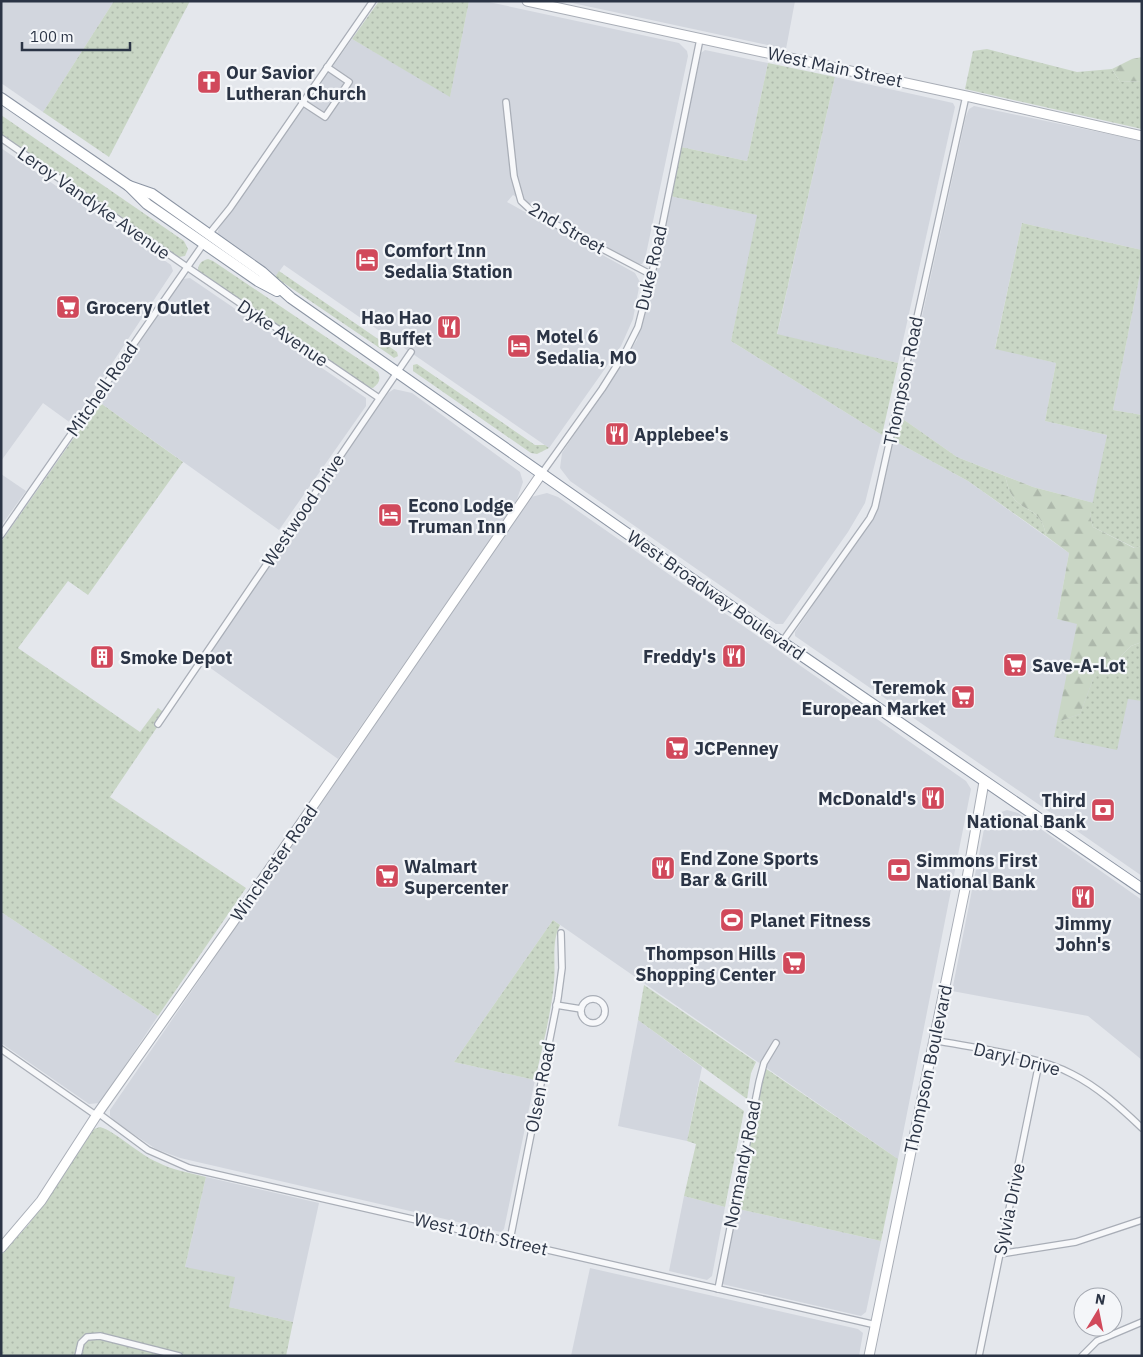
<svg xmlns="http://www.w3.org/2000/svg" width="1143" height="1357" font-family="'IBM Plex Sans',sans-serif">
<defs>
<pattern id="grass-dots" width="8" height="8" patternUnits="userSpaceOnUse" patternTransform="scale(1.25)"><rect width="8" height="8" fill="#c9d6c5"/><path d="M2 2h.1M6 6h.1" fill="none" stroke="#adb8ab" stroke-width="1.8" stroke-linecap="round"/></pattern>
<pattern id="forest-firs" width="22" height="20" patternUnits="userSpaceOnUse" patternTransform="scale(1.25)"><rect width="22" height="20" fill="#c9d6c5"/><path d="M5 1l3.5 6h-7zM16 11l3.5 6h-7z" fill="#adb8ab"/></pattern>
</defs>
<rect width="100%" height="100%" fill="#e4e7ec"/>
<g fill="#d2d6de">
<path d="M 1,1 L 114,1 L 43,112 L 1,83 Z"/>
<path d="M 469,1 L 484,1 L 679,43 L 687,51 L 688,56 L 645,259 L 642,264 L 636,264 L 513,195 L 507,202 L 635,273 L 640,282 L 633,319 L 621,346 L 549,448 L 284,265 L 275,277 L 221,239 L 217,234 L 219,228 L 352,39 L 450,96 Z"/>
<path d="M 563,1 L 795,1 L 786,49 Z"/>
<path d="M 705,50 L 768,63 L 747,161 L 681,147 L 701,53 Z"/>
<path d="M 835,77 L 953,103 L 955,107 L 898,363 L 777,335 Z"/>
<path d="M 974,106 L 1142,141 L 1142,250 L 1022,223 L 995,348 L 1056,363 L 1045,421 L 1107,435 L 1094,503 L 1033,487 L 957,457 L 900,417 L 966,116 L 969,109 Z"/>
<path d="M 1,148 L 171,265 L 173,271 L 72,424 L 43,403 L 1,461 Z"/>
<path d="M 670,196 L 758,215 L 731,341 L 882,435 L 865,503 L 848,532 L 783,624 L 776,624 L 570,481 L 560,468 L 562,453 L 637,340 Z"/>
<path d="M 1142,264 L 1142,415 L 1113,410 Z"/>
<path d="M 190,278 L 366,398 L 366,406 L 279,530 L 99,402 L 183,279 Z"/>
<path d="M 394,389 L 412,393 L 520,472 L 523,482 L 516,502 L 338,759 L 202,662 L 388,393 Z"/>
<path d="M 893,440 L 968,481 L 1069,553 L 1057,619 L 1077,623 L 1128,698 L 1142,701 L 1142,876 L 795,636 L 795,632 L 864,529 L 875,504 Z"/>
<path d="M 1,474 L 26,491 L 1,526 Z"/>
<path d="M 547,493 L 558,497 L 966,781 L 971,789 L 898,1159 L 553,920 L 454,1062 L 535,1080 L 504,1229 L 501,1232 L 180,1158 L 156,1149 L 115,1122 L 110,1116 L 110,1110 L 531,497 Z"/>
<path d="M 1007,810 L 1018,813 L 1142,900 L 1142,1060 L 1088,1016 L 952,991 L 985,824 L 990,816 Z"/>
<path d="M 1,912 L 158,1016 L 100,1103 L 89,1104 L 1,1043 Z"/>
<path d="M 638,1020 L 702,1067 L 687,1141 L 618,1126 Z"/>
<path d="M 206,1177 L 319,1203 L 293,1322 L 229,1307 L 185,1267 Z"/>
<path d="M 684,1196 L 725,1207 L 712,1276 L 707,1280 L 669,1271 Z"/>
<path d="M 734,1208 L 881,1241 L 866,1312 L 861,1316 L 722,1284 L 720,1279 Z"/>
<path d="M 590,1268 L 858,1329 L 863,1333 L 859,1356 L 571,1356 Z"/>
</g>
<g fill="url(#grass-dots)">
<path d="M 114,1 L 190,1 L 109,157 L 43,112 Z"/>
<path d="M 379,1 L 469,1 L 450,97 L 352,39 Z"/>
<path d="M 987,49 L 1077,72 L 1112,69 L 1120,82 L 1142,81 L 1142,129 L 965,89 L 973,51 Z"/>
<path d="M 768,63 L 835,77 L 777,334 L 898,363 L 882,435 L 731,341 L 757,215 L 670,196 L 681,147 L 747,161 Z"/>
<path d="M 1,115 L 184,241 L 188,249 L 185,256 L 179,257 L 171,254 L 1,136 Z"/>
<path d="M 1022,223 L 1142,250 L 1142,264 L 1113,410 L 1142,415 L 1142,546 L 1135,548 L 1093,527 L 1090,515 L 1107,435 L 1045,421 L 1056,363 L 995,349 Z"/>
<path d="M 208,259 L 213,261 L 378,372 C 381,380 379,383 373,388 L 366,387 L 198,271 C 198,264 201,261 208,259 Z"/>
<path d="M 279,271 L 397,352 L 398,356 L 394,358 L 390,355 L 275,277 Z"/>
<path d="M 417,364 L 535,445 L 545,445 L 549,448 L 537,454 L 531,453 L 413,371 L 413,365 Z"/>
<path d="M 99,402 L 183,462 L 88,595 L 68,581 L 18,648 L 140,732 L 158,708 L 166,714 L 110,797 L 246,888 L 158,1016 L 1,912 L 1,542 Z"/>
<path d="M 900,417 L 957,457 L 1005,476 C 1007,482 1008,490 1012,495 C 1021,513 1042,506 1046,536 L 968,481 L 893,440 Z"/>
<path d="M 1142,642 L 1142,701 L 1128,699 L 1117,750 L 1054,737 L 1057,722 L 1080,714 L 1097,669 L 1121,656 L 1131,646 Z"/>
<path d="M 553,920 L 560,925 C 551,943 556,962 554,982 C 551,1015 542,1048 535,1080 L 454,1062 Z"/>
<path d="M 644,985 L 756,1062 L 751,1073 L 747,1099 L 638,1020 Z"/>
<path d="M 765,1068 L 898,1159 L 881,1241 L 734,1208 Z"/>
<path d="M 700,1080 L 744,1111 L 725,1207 L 684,1196 L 696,1144 L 687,1141 Z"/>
<path d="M 100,1127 C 115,1131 140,1155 157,1162 C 172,1170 190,1173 206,1177 L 185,1267 L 235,1277 L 229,1307 L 293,1322 L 286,1356 L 1,1356 L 1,1255 L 29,1224 L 94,1129 Z"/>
</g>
<g fill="url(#forest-firs)">
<path d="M 1142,57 L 1142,81 L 1120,82 L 1112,69 L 1132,59 Z"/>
<path d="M 1005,476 L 1033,487 L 1094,503 L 1090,515 L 1093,527 L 1134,548 L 1142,546 L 1142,642 L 1131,646 L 1119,658 L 1097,669 L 1080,714 L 1057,722 L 1077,624 L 1057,619 L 1069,553 L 1046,536 C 1042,506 1021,513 1012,495 C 1008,490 1007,482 1005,476 Z"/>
</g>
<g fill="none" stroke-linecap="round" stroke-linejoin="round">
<defs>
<g id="street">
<path d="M 302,102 L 325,117 L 349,82 L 327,67"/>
<path d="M 506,102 L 514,176 L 521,201 L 534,213 L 650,274"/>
<path d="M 1,138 L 187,267 L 379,398"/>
<path d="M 209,234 L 230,208 L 373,1"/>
<path d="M 542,473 L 602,389 L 626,351 L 638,327 L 656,257 L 700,39"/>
<path d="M 1,535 L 204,243"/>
<path d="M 782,642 L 870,518 L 875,507 L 966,96"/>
<path d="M 158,724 L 411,352"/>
<circle cx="593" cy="1011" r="12"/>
<path d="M 556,1005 L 581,1009"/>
<path d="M 933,1040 C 974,1048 1036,1055 1072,1074 C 1098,1087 1121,1108 1142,1128"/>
<path d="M 1,1049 L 97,1116"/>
<path d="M 98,1113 L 148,1150 L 189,1168 L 876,1325"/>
<path d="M 510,1240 L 558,998 L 562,968 L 561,933"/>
<path d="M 1000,1254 L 1076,1242 L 1142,1220"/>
<path d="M 718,1289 L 759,1082 L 764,1063 L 776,1043"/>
<path d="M 78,1356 L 81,1343 L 87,1337 L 100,1336 L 179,1356"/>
<path d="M 979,1356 L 1039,1063"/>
<path d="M 1082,1356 L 1097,1341 L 1142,1322"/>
</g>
<g id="secondary">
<path d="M 527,1 L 966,96 L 1142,136"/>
<path d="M 1,1248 L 41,1201 L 98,1113 L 231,925 L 542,473"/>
<path d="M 869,1356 L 966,884 L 984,782"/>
</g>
<g id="highway">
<path d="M 1,98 L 129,186 L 147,204 L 258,281 L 277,291"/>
<path d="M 129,186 L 152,194 L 262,272 L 291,298 L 782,642 L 1142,889"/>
</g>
</defs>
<use href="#street" stroke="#a9aeb7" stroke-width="8"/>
<use href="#secondary" stroke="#a9aeb7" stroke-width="11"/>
<use href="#highway" stroke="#8b94a3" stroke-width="12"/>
<use href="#street" stroke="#f7f8fa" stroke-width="5.5"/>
<use href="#secondary" stroke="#fff" stroke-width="9"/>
<use href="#highway" stroke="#fff" stroke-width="10"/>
</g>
<defs>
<symbol id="church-square" viewBox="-11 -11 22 22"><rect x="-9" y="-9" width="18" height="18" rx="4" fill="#d1495b" stroke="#f4f6f9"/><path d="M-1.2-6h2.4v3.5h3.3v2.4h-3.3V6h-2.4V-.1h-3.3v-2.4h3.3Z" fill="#fff"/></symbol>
<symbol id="hotel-square" viewBox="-11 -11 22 22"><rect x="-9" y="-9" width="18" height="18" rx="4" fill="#d1495b" stroke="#f4f6f9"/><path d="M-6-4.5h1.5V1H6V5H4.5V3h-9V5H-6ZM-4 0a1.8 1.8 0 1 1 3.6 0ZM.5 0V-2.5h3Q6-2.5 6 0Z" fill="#fff"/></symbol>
<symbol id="supermarket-square" viewBox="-11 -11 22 22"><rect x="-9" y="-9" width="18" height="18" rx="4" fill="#d1495b" stroke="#f4f6f9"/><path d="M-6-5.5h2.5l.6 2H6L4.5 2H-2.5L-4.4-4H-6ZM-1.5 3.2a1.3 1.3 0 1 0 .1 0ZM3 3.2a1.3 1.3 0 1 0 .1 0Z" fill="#fff"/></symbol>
<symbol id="restaurant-square" viewBox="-11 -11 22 22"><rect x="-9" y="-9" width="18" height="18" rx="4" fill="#d1495b" stroke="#f4f6f9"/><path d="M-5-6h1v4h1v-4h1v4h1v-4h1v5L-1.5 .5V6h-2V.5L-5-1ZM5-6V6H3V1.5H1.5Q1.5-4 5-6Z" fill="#fff"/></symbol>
<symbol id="building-square" viewBox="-11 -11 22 22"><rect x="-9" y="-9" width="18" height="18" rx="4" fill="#d1495b" stroke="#f4f6f9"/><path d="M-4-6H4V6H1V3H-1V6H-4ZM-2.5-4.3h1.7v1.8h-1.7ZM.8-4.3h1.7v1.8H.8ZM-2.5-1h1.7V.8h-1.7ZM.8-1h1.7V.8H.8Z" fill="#fff"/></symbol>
<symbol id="bank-square" viewBox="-11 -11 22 22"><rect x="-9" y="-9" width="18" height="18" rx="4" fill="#d1495b" stroke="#f4f6f9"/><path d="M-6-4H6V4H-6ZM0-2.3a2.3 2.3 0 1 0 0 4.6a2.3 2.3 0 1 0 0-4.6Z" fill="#fff"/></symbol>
<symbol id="stadium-square" viewBox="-11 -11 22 22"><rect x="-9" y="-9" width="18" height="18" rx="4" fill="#d1495b" stroke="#f4f6f9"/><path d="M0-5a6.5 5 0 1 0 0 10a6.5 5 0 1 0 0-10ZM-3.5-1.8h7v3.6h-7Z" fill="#fff"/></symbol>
</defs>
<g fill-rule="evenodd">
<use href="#church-square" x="195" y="68" width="28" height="28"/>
<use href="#hotel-square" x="353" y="246" width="28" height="28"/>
<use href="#supermarket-square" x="54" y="293" width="28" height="28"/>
<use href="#restaurant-square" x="435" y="313" width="28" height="28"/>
<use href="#hotel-square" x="505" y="332" width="28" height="28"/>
<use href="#restaurant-square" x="603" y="420" width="28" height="28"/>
<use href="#hotel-square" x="376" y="501" width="28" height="28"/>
<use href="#restaurant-square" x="720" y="642" width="28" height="28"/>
<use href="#building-square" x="88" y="643" width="28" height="28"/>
<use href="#supermarket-square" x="1001" y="651" width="28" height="28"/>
<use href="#supermarket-square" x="949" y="683" width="28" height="28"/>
<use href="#supermarket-square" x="663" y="734" width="28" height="28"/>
<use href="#restaurant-square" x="919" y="784" width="28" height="28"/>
<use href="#bank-square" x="1089" y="796" width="28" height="28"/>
<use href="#restaurant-square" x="649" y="854" width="28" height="28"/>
<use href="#bank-square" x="885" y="856" width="28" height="28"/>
<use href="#supermarket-square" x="373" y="862" width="28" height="28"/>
<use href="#restaurant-square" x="1069" y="883" width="28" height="28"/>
<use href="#stadium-square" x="718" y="906" width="28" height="28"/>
<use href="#supermarket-square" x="780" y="949" width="28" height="28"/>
</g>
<g text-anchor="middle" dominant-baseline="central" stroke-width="4.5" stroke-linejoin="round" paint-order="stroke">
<g font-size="18" fill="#2b3445" stroke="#f4f6f9">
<text transform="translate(835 67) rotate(12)">West Main Street</text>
<text transform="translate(94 203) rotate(35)">Leroy Vandyke Avenue</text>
<text transform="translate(567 228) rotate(30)">2nd Street</text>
<text transform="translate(651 268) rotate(-77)">Duke Road</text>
<text transform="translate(283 333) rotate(34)">Dyke Avenue</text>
<text transform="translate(903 381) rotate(-78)">Thompson Road</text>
<text transform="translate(102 389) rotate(-55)">Mitchell Road</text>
<text transform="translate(303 510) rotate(-56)">Westwood Drive</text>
<text transform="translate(716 595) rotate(35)">West Broadway Boulevard</text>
<text transform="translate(274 863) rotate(-55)">Winchester Road</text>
<text transform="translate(1017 1059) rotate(14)">Daryl Drive</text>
<text transform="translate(928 1069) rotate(-78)">Thompson Boulevard</text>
<text transform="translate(540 1087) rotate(-79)">Olsen Road</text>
<text transform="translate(742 1164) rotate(-79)">Normandy Road</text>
<text transform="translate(1009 1209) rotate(-78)">Sylvia Drive</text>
<text transform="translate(481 1234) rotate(13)">West 10th Street</text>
</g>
<g font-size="18" font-weight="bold" fill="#2b3445" stroke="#f4f6f9" text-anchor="start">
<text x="226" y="72">Our Savior<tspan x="226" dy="21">Lutheran Church</tspan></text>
<text x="384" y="250">Comfort Inn<tspan x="384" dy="21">Sedalia Station</tspan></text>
<text x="86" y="307">Grocery Outlet</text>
<text x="432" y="317" text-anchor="end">Hao Hao<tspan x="432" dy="21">Buffet</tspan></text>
<text x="536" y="336">Motel 6<tspan x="536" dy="21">Sedalia, MO</tspan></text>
<text x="634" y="434">Applebee's</text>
<text x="408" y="505">Econo Lodge<tspan x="408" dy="21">Truman Inn</tspan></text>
<text x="716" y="656" text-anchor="end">Freddy's</text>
<text x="120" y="657">Smoke Depot</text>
<text x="1032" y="665">Save-A-Lot</text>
<text x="946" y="687" text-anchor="end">Teremok<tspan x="946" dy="21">European Market</tspan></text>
<text x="694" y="748">JCPenney</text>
<text x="916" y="798" text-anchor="end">McDonald's</text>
<text x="1086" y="800" text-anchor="end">Third<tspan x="1086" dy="21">National Bank</tspan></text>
<text x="680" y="858">End Zone Sports<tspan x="680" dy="21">Bar &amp; Grill</tspan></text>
<text x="916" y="860">Simmons First<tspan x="916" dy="21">National Bank</tspan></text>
<text x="404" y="866">Walmart<tspan x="404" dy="21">Supercenter</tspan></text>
<text x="750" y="920">Planet Fitness</text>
<text x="1083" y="923" text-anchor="middle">Jimmy<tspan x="1083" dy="21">John's</tspan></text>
<text x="776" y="953" text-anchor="end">Thompson Hills<tspan x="776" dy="21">Shopping Center</tspan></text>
</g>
</g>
<rect width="1143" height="1357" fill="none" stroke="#2b3445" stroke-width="5"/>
<g transform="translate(1098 1312) rotate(10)"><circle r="24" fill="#f4f6f9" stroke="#a4a8b1"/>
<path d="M0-4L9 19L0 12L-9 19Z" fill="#d1495b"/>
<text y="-8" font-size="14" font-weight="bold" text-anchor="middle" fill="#2b3445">N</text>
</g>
<path d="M22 42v8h108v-8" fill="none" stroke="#2b3445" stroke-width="2.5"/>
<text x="30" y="42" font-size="15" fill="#2b3445" stroke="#f4f6f9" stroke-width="4" paint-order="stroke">100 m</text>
</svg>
